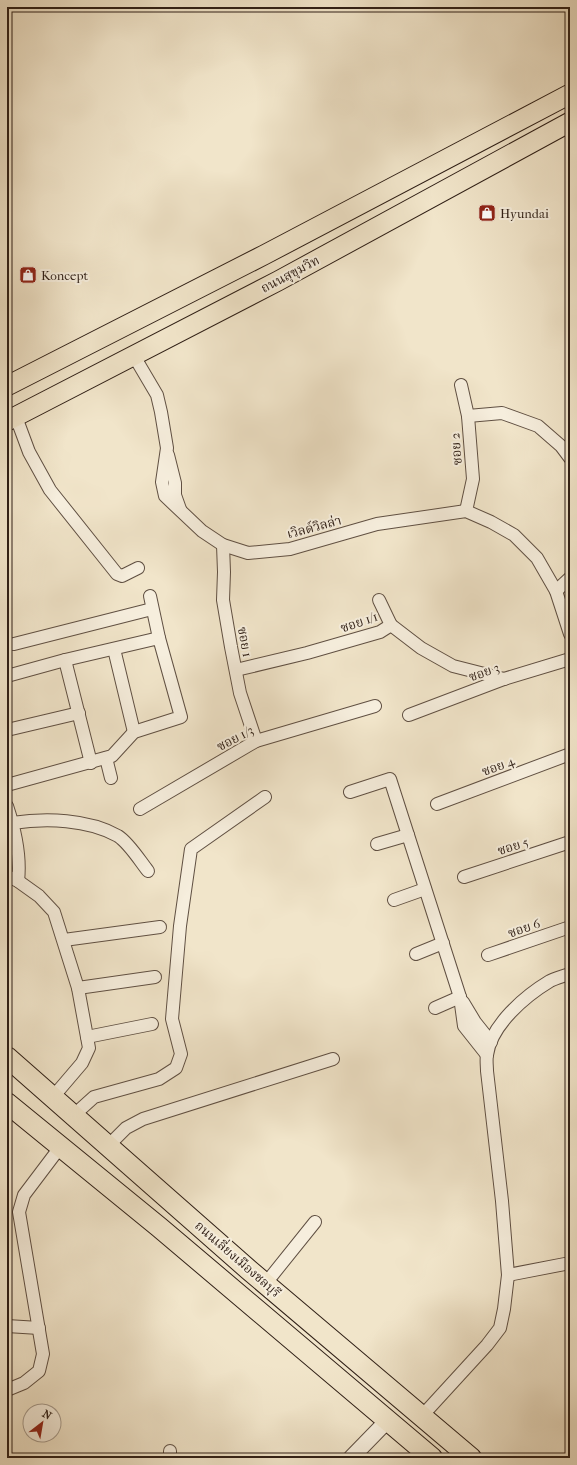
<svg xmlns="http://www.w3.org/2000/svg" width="577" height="1465" font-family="'IM FELL French Canon','Noto Serif Thai',serif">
<rect width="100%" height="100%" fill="#f1e5ca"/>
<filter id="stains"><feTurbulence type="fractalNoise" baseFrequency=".005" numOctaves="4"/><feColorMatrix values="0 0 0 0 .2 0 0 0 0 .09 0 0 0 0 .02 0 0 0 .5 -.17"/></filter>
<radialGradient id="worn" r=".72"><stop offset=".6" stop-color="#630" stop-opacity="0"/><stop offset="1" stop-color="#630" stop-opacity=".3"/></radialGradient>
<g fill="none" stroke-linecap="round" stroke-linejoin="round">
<defs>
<g id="minor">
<path d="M 134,356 L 157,395 L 161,412 L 167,448 L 162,482 L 165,496 L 202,531 L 223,545 L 248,553 L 290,549 L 377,524 L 466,511 L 491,522 L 514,535 L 537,558 L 556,591 L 570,634"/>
<path d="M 461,385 L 468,416 L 473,479 L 466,511"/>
<path d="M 468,416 L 502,413 L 538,426 L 561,446 L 570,458"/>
<path d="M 16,417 L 29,452 L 50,490 L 113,569 L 117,574 L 122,576 L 138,568"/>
<path d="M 168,455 L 175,483 L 175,495 L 180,509"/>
<path d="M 223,545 L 224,572 L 223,600 L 231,647 L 240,693 L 256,741"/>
<path d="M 556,591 L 570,578"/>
<path d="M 150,596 L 159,638"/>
<path d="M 379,600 L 391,625"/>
<path d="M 14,644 L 152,609"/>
<path d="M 114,649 L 134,732"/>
<path d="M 65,660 L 91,763"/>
<path d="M 236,670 L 307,653 L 380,632 L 391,625 L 421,648 L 453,666 L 504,679"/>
<path d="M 7,676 L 65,660 L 159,638 L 181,717 L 134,732 L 112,756 L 7,785"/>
<path d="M 409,715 L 504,679 L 570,659"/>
<path d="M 7,730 L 79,713"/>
<path d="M 106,758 L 111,778"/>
<path d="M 350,792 L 390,779 L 460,997 L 464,1026 L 487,1055"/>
<path d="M 437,804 L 570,754"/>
<path d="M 7,806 C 15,830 21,856 18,881"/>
<path d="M 140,809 L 256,741 L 375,706"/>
<path d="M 12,823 C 46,818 88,819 118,836 C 129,843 140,861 148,871"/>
<path d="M 377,844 L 408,835"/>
<path d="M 7,876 L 18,881 L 39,896 L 54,912 L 78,988 L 89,1048 L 82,1063 L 53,1097"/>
<path d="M 464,877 L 570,842"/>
<path d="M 394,900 L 425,889"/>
<path d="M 64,940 L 160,927"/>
<path d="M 416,954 L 443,943"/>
<path d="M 488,955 L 570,927"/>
<path d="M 78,988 L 155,977"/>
<path d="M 463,1002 L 475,1022 L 491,1042"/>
<path d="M 435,1008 L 460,997"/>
<path d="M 87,1037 L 152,1024"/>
<path d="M 74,1115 L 94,1097 L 159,1079 L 176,1068 L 181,1054 L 172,1019 L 180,926 L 191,849 L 265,797"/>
<path d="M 109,1145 L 126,1128 L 143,1119 L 333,1059"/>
<path d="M 508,1275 L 570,1263"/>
<path d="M 266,1283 L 315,1222"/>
<path d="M 7,1326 L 39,1328"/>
<path d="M 7,1390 L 24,1383 L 39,1371 L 43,1354 L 19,1212 L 24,1195 L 61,1146"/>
<path d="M 422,1416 L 487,1345 L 500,1328 L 504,1309 L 508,1275 L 502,1201 L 487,1071 C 487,1066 486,1060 487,1055 C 491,1025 525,996 550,981 C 556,978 563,976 570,974"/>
<path d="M 170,1458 L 170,1451"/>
</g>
<path id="tertiary" d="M 351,1458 L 388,1420"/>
<g id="primary">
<path d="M 7,386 L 264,255 L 570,94"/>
<path d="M 7,421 L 278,281 L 570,122"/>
</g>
<g id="trunk">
<path d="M 7,1057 L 249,1270 L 471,1458"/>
<path d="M 7,1103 L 159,1227 L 432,1458"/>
</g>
</defs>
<use href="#minor" stroke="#605043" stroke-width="14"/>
<use href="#tertiary" stroke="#605043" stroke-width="17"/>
<use href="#primary" stroke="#2f1f16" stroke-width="21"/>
<use href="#trunk" stroke="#2f1f16" stroke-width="22"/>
<use href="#minor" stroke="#f6eedd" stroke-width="12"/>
<use href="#tertiary" stroke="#f6eedd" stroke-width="15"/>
<use href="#primary" stroke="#f1e5ca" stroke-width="19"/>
<use href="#trunk" stroke="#f1e5ca" stroke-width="20"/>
</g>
<defs>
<symbol id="shop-square" viewBox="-11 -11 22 22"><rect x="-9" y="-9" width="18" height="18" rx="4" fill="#8f2418" stroke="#f6eedd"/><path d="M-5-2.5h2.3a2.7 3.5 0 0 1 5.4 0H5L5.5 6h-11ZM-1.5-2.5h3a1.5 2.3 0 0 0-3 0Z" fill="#fff"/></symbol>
</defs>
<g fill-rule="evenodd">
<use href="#shop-square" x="477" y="203" width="20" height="20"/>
<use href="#shop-square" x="18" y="265" width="20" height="20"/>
</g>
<g text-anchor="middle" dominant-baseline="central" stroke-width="4" stroke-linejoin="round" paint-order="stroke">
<g font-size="13" fill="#2f1f16" stroke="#f6eedd" text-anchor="start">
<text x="500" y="213">Hyundai</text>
<text x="41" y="275">Koncept</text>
</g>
<g font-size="13" fill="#2f1f16" stroke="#f6eedd">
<text transform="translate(290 274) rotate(-28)">ถนนสุขุมวิท</text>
<text transform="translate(456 449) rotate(-94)">ซอย 2</text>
<text transform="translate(314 527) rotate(-15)">เวิลด์วิลล่า</text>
<text transform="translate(359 622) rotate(-19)">ซอย 1/1</text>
<text transform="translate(245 642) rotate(79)">ซอย 1</text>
<text transform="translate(484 672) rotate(-20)">ซอย 3</text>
<text transform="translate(235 738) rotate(-28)">ซอย 1/3</text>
<text transform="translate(498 766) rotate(-20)">ซอย 4</text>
<text transform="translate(513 846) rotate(-18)">ซอย 5</text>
<text transform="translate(524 928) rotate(-19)">ซอย 6</text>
<text transform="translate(238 1259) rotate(41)">ถนนเลี่ยงเมืองชลบุรี</text>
</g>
</g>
<rect width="577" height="1465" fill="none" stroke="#f1e5ca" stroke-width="24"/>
<rect x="8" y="8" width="561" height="1449" fill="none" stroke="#2f1f16" stroke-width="2"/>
<rect x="12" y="12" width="553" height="1441" fill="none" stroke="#2f1f16"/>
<g transform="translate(42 1423) rotate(31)"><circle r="19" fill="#f6eedd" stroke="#a69b8d"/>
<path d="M0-3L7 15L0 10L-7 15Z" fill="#8f2418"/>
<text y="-6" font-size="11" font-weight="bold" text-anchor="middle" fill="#2f1f16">N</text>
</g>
<rect width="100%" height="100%" filter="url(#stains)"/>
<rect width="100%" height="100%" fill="url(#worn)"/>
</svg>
